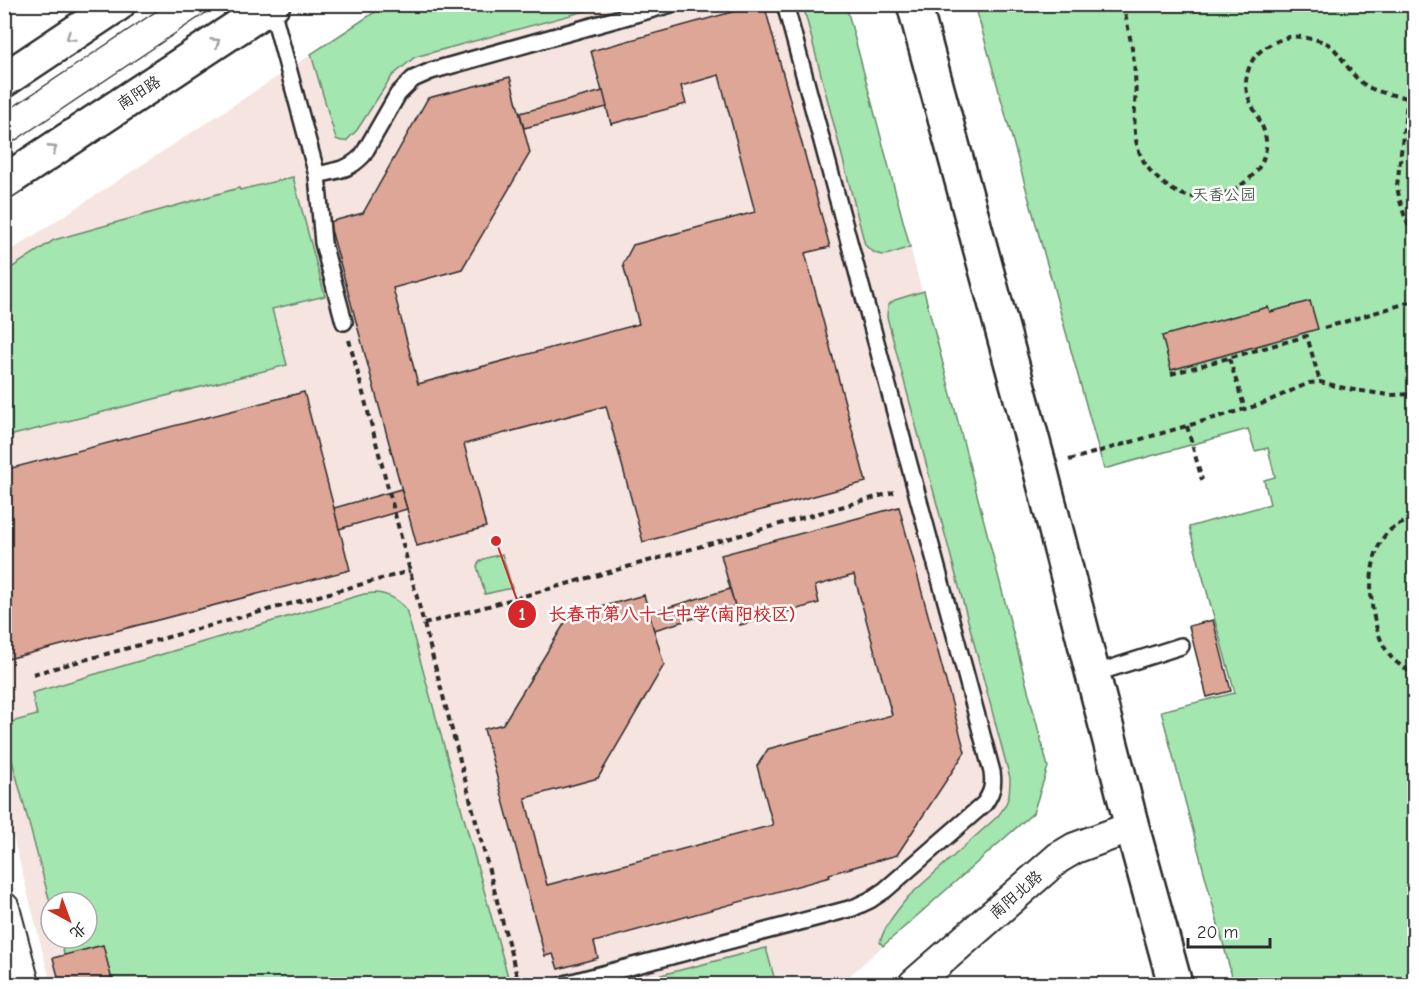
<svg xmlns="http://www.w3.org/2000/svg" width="1419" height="989" font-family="'Comic Neue','LXGW WenKai TC',sans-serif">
<rect width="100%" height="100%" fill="#fff"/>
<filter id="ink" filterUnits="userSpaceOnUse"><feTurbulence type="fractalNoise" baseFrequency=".0167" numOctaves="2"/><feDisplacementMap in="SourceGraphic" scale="12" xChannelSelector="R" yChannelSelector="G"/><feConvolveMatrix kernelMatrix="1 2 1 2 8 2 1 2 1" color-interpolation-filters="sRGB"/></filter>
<g filter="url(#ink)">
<path fill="#f5e4e0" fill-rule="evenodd" d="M 387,5 L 846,5 L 1048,767 L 1033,813 L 840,984 L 51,984 L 5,805 L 4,255 ZM 51,902 L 87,902 L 87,938 L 51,938 Z"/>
<g fill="#a4e6af" stroke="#68886d" stroke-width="1.5">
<path d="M 387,4 L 608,4 L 608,5 L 415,57 L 392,76 L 357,130 L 346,141 L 341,141 L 336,139 L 311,54 Z"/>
<path d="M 803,5 L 846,5 L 910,247 C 890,253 881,262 865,245 Z"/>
<path d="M 975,5 L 1414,5 L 1414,984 L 1234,984 L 1161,711 L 1235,693 L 1189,527 L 1270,504 L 1264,480 L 1275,477 L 1268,448 L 1255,451 L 1248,429 L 1104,469 Z"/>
<path d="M 293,177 L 325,296 L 272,309 L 287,365 L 5,437 L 5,272 L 54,240 L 239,188 L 240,190 Z"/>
<path d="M 924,291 L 1048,767 L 1033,813 L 883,946 L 880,942 C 885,925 897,911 908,897 L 998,816 C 1009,802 1010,795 1010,778 L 887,317 L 888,305 L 895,300 Z"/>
<path d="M 502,554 L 512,588 L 485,594 L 477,566 C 480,557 494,557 502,554 Z"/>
<path d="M 375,593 C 389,594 397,599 406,609 L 510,984 L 72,984 L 60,938 L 87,938 L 87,902 L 51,902 L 51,906 L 5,734 L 4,724 L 37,715 L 32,693 L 364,594 Z"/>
<path d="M 766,948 L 776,984 L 626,984 Z"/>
</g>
<g fill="#dea697" stroke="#2b2b2b" stroke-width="1.5">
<path d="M 761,4 L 764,4 L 830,247 L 805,253 L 866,482 L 643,542 L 606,406 L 464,444 L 486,527 L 417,546 L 329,222 L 363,213 L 428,98 L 510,77 L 530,153 L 462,269 L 393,288 L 418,384 L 639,324 L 623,264 L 633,245 L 755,212 L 719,75 L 681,86 L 686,104 L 611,124 L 591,51 Z"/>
<path d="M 603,91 L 607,107 L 524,128 L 520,113 Z"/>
<path d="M 1310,301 L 1318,329 L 1171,370 L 1162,336 L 1268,307 L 1270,312 Z"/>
<path d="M 304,392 L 350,570 L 4,660 L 4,470 Z"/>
<path d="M 401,489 L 407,509 L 339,529 L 334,508 Z"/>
<path d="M 899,507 L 965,752 L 897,855 L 829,874 L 830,877 L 594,942 L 598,958 L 558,969 L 553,954 L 545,956 L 484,729 L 503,724 L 569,616 L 644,595 L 664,665 L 598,778 L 525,798 L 547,885 L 773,825 L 757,766 L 768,749 L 892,715 L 854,575 L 815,586 L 819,603 L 740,625 L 721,555 Z"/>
<path d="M 730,589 L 735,606 L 654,630 L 649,613 Z"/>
<path d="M 1213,620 L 1231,691 L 1207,697 L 1189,626 Z"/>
<path d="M 103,945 L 113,984 L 60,984 L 53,958 Z"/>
</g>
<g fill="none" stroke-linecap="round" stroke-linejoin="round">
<defs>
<g id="lane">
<path d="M 271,5 L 317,175 L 323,243 L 344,322"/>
<path d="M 317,175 C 337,170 348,171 363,155 L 398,94 L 413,79 L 431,71 L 671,4"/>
<path d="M 1093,674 L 1181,646"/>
<path d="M 565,984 L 853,908 L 870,900 L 885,890 L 984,804 C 992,793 994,785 992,772 L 785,4"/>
</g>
<g id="street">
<path d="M 4,908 L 24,984"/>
<path d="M 914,984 L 1058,858 L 1075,848 L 1132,827"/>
</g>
<g id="secondary">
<path d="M 914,4 L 1040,468 L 1132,827 L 1175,984"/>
<path d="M 4,80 L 118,4"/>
<path d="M 4,182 L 273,4"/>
</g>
</defs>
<use href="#lane" stroke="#2b2b2b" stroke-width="20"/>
<use href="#street" stroke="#2b2b2b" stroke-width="34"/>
<use href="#secondary" stroke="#2b2b2b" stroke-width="38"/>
<g stroke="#2b2b2b" stroke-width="4" stroke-dasharray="6 4.5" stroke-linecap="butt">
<path d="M 1123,4 C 1128,28 1134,52 1135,76 C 1138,108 1127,136 1146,165 C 1153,176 1168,189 1181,194 C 1213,206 1261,185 1266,148 C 1269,121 1240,102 1247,75 C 1248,70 1251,62 1254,58 C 1261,48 1277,40 1289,37 C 1296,36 1304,37 1311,39 C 1317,40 1324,41 1328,44 C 1342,53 1348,74 1365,85 C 1377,93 1394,95 1408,98"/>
<path d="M 1414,44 L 1397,186 C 1400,205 1406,221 1414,238"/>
<path d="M 1324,328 L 1414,301"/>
<path d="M 349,340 L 519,984"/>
<path d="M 1229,358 L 1245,409"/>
<path d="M 1171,374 L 1307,336 L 1320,382"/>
<path d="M 1187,426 L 1202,480"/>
<path d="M 1069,460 L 1259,405 L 1309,383 L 1320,382 L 1348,389 L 1389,395 L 1414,394"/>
<path d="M 424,624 L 894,492"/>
<path d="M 1409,671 C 1403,667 1396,663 1391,657 C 1368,629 1363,563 1386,534 C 1393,526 1404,522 1414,519"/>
<path d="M 33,674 L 410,571"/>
</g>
<use href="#lane" stroke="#fff" stroke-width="15"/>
<use href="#street" stroke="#fff" stroke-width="30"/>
<use href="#secondary" stroke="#fff" stroke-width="33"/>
<g stroke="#2b2b2b" stroke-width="1.5">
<path d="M 4,113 L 167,4"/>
<path d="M 4,148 L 219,4"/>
</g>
</g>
<defs><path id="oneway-chevron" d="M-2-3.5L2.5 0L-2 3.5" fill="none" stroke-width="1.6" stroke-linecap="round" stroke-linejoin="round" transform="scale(1.5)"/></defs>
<g stroke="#a0a0a0">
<use href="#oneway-chevron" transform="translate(70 37) rotate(146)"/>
<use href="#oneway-chevron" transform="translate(216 42) rotate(-33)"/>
<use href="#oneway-chevron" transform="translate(53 149) rotate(-33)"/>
</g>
</g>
<g text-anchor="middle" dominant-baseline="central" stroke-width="5" stroke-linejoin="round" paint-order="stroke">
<g font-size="16" fill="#2b2b2b" stroke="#fff">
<text transform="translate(139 93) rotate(-33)">南阳路</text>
<text transform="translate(1016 895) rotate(-41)">南阳北路</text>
</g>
<g font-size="16" fill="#495a4c" stroke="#fff">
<text x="1224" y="195">天香公园</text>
</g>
</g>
<path fill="none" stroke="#d62828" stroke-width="2" d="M496 541L522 614"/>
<g fill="#d62828" stroke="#fff" stroke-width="2">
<circle cx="496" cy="541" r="6"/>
<circle cx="522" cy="614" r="15"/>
</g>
<g font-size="18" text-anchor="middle" font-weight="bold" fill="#fff">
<text x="522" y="620">1</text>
</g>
<g font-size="18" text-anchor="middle" font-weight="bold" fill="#d62828" stroke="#fff" stroke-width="5" stroke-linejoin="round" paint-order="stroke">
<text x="672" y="620">长春市第八十七中学(南阳校区)</text>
</g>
<rect width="1419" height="989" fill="none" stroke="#fff" stroke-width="24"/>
<rect x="12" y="12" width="1395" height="965" fill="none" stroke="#2b2b2b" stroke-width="2" filter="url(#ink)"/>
<g transform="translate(69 920) rotate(139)"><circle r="28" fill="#ffffff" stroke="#aaaaaa" stroke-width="1.5"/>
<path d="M0-4.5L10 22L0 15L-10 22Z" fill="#c8321e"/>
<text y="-9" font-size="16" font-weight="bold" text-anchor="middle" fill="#2b2b2b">北</text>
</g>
<path d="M1188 938v9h82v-9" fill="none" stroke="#2b2b2b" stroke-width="3"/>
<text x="1197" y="938" font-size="18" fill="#2b2b2b" stroke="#ffffff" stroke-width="4.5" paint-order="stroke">20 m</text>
</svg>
